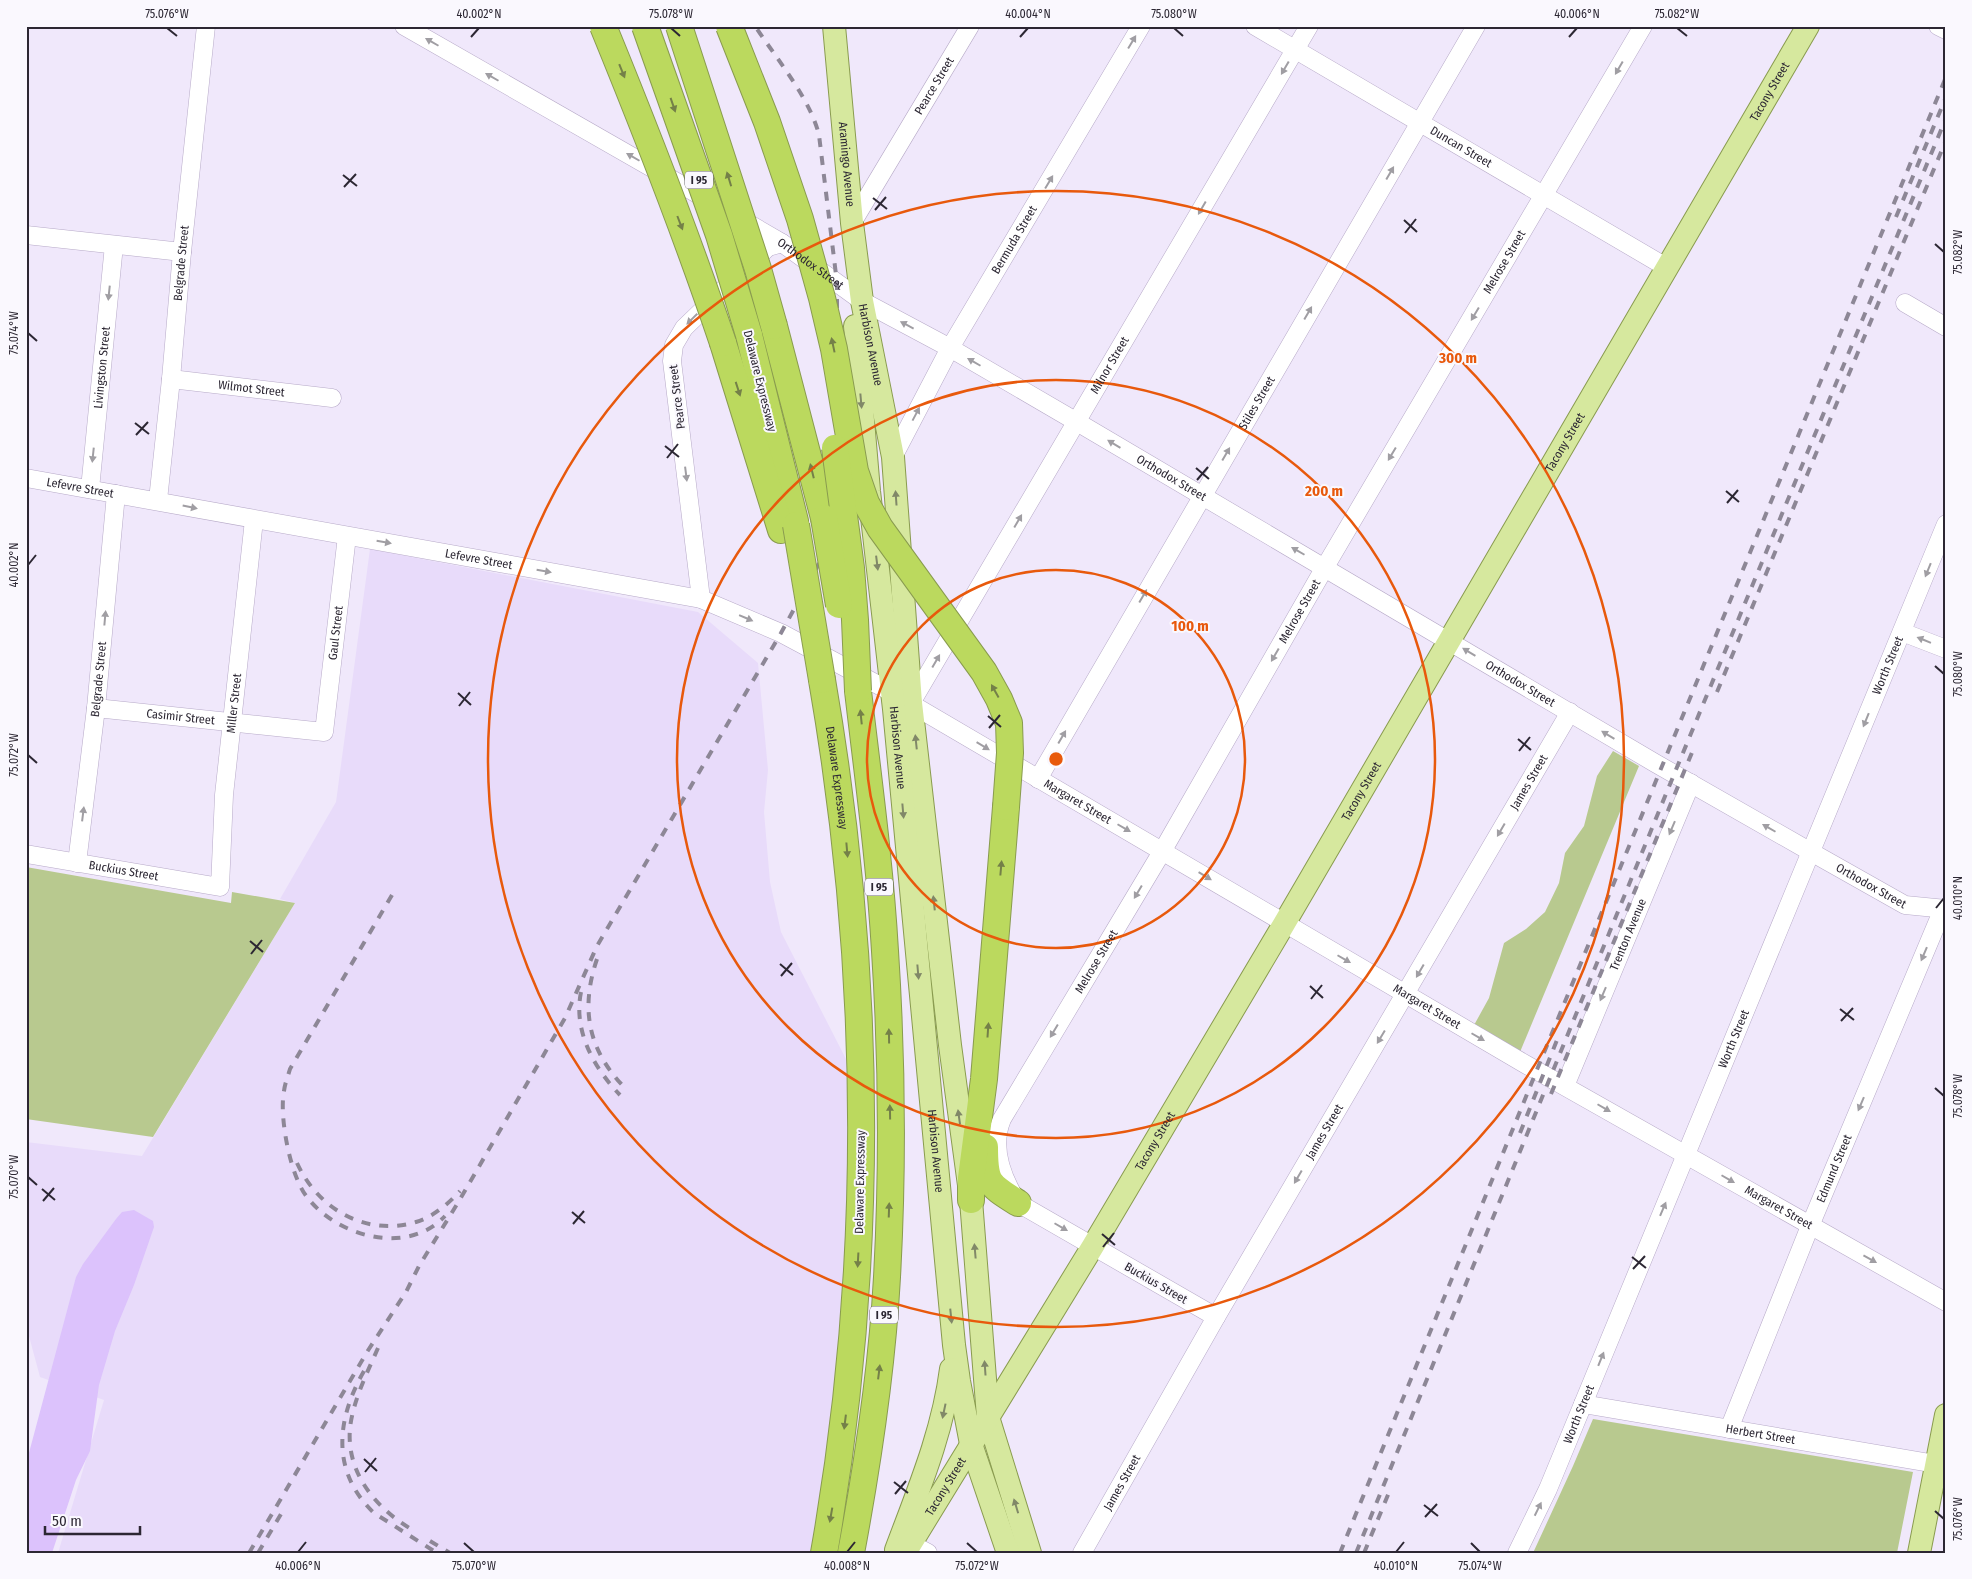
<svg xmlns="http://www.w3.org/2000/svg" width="1972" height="1579" font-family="'Fira Sans Condensed',sans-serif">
<rect width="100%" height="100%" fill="#f0e8fb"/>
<path fill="#e8dbfa" d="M 370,549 L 698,612 L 758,663 L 768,770 L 764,812 L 770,882 L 781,932 L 847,1061 L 857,1115 L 834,1461 L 817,1553 L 58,1553 L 104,1400 L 40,1377 L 26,1325 L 26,1142 L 142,1156 L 295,903 L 280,899 L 336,802 Z"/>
<g fill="#b8c98f">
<path d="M 1613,751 L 1639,766 L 1520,1052 L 1473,1027 L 1489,998 L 1504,943 L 1526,929 L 1545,912 L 1559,883 L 1565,853 L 1584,826 L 1597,776 Z"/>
<path d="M 26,867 L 231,903 L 232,892 L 295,903 L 153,1137 L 26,1119 Z"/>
<path d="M 1593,1419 L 1913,1472 L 1897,1553 L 1533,1553 L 1573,1466 Z"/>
</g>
<path fill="#dcc2fc" d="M 134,1210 L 153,1221 L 154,1227 L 134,1285 L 115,1331 L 99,1385 L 90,1451 L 76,1480 L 52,1553 L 26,1553 L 26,1464 L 76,1277 L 83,1264 L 116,1219 L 122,1212 Z"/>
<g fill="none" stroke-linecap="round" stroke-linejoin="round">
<defs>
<g id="minor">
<path d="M 404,26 L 708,200"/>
<path id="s1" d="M 1255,26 L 1666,267"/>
<path d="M 1938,26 L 1946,30"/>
<path id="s2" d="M 739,218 L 782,243 L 862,301 L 950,348 L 1077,422 L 1655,763 L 1811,852 L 1905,905 L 1946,909"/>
<path id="s3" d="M 852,223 L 970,26"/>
<path d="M 26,235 L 182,252"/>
<path d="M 1905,303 L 1946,327"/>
<path id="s4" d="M 171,379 L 332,398"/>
<path id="s5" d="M 893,457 L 950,348 L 1141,26"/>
<path id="s6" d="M 26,478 L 701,599 L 781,633 L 882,687 L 1525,1064 L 1946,1302"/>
<path id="s7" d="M 90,489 L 114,245"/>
<path id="s8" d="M 158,500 L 171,379 L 182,252 L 206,26"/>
<path d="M 701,599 L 672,361 L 674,345 L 684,328 L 768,247 L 782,243"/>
<path d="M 1902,632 L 1946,649"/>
<path id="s9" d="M 911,703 L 1309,26"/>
<path id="s10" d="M 96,708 L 324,732 L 347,536"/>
<path id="s11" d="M 1038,779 L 1476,26"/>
<path id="s12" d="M 26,854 L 220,887 L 224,795 L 254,520"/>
<path id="s13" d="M 77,863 L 96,708 L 116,494"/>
<path id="s14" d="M 1565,1086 L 1691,783"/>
<path id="s15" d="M 1216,1317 L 1018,1203 C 1002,1178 990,1148 1002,1119 L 1163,850 L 1325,567 L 1643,26"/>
<path id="s16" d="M 1583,1404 L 1936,1464"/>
<path id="s17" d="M 1729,1429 L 1810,1226 L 1943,909"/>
<path d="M 911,1544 L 928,1553"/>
<path id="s18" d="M 1082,1553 L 1216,1317 L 1570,712"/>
<path id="s19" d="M 1517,1553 L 1548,1489 L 1946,524"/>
</g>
<g id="major">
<path id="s20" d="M 834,26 L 852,223 L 862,301 L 893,457 L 911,703 L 950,1045 L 971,1200 L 988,1417 L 1030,1553"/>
<path id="s21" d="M 855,326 L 869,491 L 894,709 L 954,1345 L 959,1381 L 971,1444 L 1008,1553"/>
<path d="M 896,1550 C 918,1491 943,1432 951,1369"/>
<path id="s22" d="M 905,1553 L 1093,1246 L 1284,924 L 1808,26"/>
<path d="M 1919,1553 L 1946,1415"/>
</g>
<g id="highway">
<path d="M 774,326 L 824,518"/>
<path d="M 749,335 L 795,521"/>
<path d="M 723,343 L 781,530"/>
<path id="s23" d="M 822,680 C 872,969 875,1264 824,1553"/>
<path d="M 985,1147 C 985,1183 988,1184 1018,1203"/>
<path d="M 971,1200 L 971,1178 L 984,1079 L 1006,807"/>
<path d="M 851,1553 C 868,1462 882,1370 887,1277 C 893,1168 892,1059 885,951 C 880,864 868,777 858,691"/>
</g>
</defs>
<use href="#minor" stroke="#b7aac8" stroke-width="19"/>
<use href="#major" stroke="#899b4f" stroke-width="24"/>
<use href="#highway" stroke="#899b4f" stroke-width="28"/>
<use href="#minor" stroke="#fff" stroke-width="18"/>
<use href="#major" stroke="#d6e89e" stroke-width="22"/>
<use href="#highway" stroke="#bbd95e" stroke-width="26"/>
<g stroke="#8d8796" stroke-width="4" stroke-dasharray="9 9" stroke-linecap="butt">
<path d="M 1896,217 L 1946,97"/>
<path d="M 1717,692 L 1946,140"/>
<path d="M 392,895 L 290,1069 C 288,1076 285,1083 284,1091 C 279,1116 290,1176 307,1197 C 337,1237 408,1256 445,1216"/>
<path d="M 597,959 C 580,1009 588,1050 625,1088"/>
<path d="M 581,992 C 573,1031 594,1068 620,1095"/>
<path d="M 1551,1094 L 1693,750"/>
<path d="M 1520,1133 L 1559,1035"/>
<path d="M 297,1163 C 318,1209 366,1237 416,1222 C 433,1217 448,1204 460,1191"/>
<path d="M 378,1348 C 367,1373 353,1401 350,1428 C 346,1473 376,1508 411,1529"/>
<path d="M 364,1371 C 336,1420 331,1472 374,1513 L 437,1553"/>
<path d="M 430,1541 L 450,1553"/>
<path d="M 249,1553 L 367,1352 L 406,1292 L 419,1266 L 459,1201 L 565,1018 L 597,946 L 781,633 L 829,545 L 846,488 L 851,435 L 837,309 L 837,283 L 819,135 C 810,98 776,58 755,26"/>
<path d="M 258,1553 L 281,1514"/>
<path d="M 1340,1553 L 1543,1055 L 1946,77"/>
<path d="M 1356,1553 L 1668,789 L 1946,118"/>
<path d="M 1364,1553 L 1390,1490"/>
</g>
<defs>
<g id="highway-bridge">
<path d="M 603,26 C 646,131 687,236 723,343"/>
<path d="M 645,26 L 719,235 L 749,335"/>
<path d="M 679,26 L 758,269 L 774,326"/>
<path d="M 729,26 L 767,122 L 800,219 L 822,298 L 834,349 L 855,471 L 866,503 L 880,528 L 984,672 L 999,699 L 1009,723 L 1010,753 L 1006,807"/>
<path d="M 835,448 L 851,568 L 855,620 L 858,691"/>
<path d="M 824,518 L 839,605"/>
<path d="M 796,525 L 822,680"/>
</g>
</defs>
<use href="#highway-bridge" stroke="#899b4f" stroke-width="28" stroke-linecap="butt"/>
<use href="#highway-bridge" stroke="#bbd95e" stroke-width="26"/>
</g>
<defs><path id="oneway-solid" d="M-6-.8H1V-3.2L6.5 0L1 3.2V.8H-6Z" transform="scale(1.25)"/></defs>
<g fill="#a09ea3">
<use href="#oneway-solid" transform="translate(432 42) rotate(-150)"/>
<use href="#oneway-solid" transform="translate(1132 42) rotate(-59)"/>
<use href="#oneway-solid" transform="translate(1285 68) rotate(120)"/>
<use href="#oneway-solid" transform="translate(1619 68) rotate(120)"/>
<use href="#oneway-solid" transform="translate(492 77) rotate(-150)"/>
<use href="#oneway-solid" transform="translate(633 157) rotate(-150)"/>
<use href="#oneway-solid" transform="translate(1390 173) rotate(-60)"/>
<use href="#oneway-solid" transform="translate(1049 182) rotate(-59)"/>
<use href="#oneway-solid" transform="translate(1202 208) rotate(120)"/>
<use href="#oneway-solid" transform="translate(109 293) rotate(96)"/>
<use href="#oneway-solid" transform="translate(1308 313) rotate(-60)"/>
<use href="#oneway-solid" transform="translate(1475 314) rotate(121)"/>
<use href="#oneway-solid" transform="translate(692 319) rotate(135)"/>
<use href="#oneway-solid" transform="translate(907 325) rotate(-152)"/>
<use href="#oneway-solid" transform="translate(974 362) rotate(-150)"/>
<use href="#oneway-solid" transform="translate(916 414) rotate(-62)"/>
<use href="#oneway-solid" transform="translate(1114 444) rotate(-149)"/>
<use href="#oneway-solid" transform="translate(1226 454) rotate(-60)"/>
<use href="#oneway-solid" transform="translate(1392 454) rotate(121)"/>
<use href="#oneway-solid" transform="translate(93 455) rotate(96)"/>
<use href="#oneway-solid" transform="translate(686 474) rotate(83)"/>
<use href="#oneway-solid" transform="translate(190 507) rotate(12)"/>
<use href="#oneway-solid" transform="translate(1018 521) rotate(-60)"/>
<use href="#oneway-solid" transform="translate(384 542) rotate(10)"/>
<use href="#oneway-solid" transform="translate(1298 551) rotate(-150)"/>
<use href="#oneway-solid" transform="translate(1928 570) rotate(112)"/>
<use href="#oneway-solid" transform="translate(544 571) rotate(10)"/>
<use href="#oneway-solid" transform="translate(1143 596) rotate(-60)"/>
<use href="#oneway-solid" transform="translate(105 618) rotate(-85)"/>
<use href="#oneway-solid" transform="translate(746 618) rotate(23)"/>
<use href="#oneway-solid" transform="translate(1924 640) rotate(-158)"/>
<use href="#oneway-solid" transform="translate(1469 652) rotate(-149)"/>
<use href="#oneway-solid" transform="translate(1275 655) rotate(120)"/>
<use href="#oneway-solid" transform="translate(936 661) rotate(-60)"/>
<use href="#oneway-solid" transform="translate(1866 720) rotate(112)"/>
<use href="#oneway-solid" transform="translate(1608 735) rotate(-149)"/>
<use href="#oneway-solid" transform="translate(1062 737) rotate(-60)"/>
<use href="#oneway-solid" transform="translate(983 746) rotate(31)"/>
<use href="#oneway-solid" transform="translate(83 814) rotate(-83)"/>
<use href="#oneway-solid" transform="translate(1124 828) rotate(30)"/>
<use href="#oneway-solid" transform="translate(1672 828) rotate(113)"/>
<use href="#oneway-solid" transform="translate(1769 828) rotate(-150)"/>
<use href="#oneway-solid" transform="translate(1501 830) rotate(120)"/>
<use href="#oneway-solid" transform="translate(1205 876) rotate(31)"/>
<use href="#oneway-solid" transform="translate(1138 892) rotate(121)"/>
<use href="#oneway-solid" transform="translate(1924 954) rotate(113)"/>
<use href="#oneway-solid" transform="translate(1344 959) rotate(30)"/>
<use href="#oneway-solid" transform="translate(1420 971) rotate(120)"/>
<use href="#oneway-solid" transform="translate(1603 994) rotate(113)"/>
<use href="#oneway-solid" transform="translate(1054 1031) rotate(121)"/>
<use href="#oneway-solid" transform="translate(1381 1037) rotate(121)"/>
<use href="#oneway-solid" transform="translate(1478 1037) rotate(30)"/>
<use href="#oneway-solid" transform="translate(1861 1104) rotate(113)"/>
<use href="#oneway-solid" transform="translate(1604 1108) rotate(30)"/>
<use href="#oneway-solid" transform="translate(1298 1177) rotate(120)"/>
<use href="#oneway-solid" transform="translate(1728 1179) rotate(30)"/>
<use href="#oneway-solid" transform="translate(1663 1209) rotate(-67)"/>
<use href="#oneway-solid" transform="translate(1061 1227) rotate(30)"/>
<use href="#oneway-solid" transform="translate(1870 1259) rotate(29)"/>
<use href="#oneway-solid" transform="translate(1601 1359) rotate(-68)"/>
<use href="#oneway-solid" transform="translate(1538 1509) rotate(-64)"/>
</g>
<g fill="#748048">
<use href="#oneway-solid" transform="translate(622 71) rotate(68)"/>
<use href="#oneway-solid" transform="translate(673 105) rotate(71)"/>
<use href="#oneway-solid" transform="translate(729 179) rotate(-107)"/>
<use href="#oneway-solid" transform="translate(680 223) rotate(69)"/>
<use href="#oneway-solid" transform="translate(833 345) rotate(-102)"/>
<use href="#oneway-solid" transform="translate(738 389) rotate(72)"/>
<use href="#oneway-solid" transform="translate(812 471) rotate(-104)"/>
<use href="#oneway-solid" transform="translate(995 691) rotate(-119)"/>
<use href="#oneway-solid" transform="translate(861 717) rotate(-96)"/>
<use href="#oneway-solid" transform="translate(847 850) rotate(85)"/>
<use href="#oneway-solid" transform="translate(1001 868) rotate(-85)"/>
<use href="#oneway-solid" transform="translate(988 1030) rotate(-86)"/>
<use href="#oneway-solid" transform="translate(889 1036) rotate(-91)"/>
<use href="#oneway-solid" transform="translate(890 1112) rotate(-91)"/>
<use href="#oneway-solid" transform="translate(889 1210) rotate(-88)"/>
<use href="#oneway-solid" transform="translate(858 1260) rotate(93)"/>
<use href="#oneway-solid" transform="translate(879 1372) rotate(-83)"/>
<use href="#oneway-solid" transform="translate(845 1422) rotate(97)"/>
<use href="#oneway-solid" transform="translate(831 1515) rotate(100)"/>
</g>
<g fill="#818868">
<use href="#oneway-solid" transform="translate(861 401) rotate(85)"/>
<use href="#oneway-solid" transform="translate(896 498) rotate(-94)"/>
<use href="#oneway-solid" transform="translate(877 563) rotate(83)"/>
<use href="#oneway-solid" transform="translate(916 742) rotate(-96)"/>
<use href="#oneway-solid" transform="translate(903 811) rotate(85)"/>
<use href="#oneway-solid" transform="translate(934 903) rotate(-96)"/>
<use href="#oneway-solid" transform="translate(918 972) rotate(85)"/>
<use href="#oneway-solid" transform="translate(959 1117) rotate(-98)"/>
<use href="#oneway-solid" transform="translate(975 1251) rotate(-95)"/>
<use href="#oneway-solid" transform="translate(951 1316) rotate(84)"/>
<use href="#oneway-solid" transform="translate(985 1368) rotate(-94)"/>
<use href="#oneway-solid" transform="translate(944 1411) rotate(102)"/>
<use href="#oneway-solid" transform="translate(1016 1506) rotate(-107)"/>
</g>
<path fill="none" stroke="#2c2733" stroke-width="2" d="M 167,28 L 177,36M 671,28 L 680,36M 1174,28 L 1183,36M 1677,28 L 1687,36M 471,37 L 479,28M 1020,37 L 1028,28M 1569,37 L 1577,28M 343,175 L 357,186M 344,187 L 356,174M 873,198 L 887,209M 875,210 L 886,197M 1404,220 L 1417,232M 1405,233 L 1416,219M 1935,244 L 1944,252M 28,333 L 37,341M 135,423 L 149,434M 136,435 L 148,422M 665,446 L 679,457M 667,458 L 678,444M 1196,468 L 1209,479M 1197,480 L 1208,467M 1726,491 L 1739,502M 1727,503 L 1738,490M 28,565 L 36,555M 1935,666 L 1944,674M 458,693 L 471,705M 459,706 L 470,692M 988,716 L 1001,727M 989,728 L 1000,715M 1518,739 L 1531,750M 1519,751 L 1530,737M 28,755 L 37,763M 1936,908 L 1944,898M 250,941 L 263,952M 251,954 L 262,940M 780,964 L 793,975M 781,976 L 792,963M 1310,986 L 1323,998M 1311,999 L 1322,985M 1840,1009 L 1854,1020M 1841,1021 L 1853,1008M 1935,1088 L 1944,1096M 28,1177 L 37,1185M 42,1189 L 55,1200M 43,1201 L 54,1188M 572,1212 L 585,1223M 573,1224 L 584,1211M 1102,1234 L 1115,1245M 1103,1247 L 1114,1233M 1632,1257 L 1646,1268M 1633,1269 L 1645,1256M 364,1459 L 377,1471M 365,1472 L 376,1458M 894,1482 L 908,1493M 895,1494 L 906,1481M 1424,1505 L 1438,1516M 1935,1511 L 1944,1519M 1425,1517 L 1437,1504M 464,1543 L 474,1552M 967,1543 L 977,1552M 1471,1543 L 1480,1552M 298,1552 L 306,1542M 847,1552 L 855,1542M 1396,1552 L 1404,1542"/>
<g fill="none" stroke="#e8590c" stroke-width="2.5">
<circle cx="1056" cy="759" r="189"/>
<circle cx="1056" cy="759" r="379"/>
<circle cx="1056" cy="759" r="568"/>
</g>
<g text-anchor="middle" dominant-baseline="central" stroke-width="4" stroke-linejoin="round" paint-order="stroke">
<g fill="#faf8fe" stroke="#6a6670" stroke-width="1">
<rect x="685" y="171.5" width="28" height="17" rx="4"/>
<rect x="865" y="878.5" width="28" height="17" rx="4"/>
<rect x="870" y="1306.5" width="28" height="17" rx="4"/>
</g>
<g font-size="11" font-weight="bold" fill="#2c2733">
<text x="699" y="180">I 95</text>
<text x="879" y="887">I 95</text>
<text x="884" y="1315">I 95</text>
</g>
<g font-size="12" fill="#2c2733" stroke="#faf8fe">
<text stroke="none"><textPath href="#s3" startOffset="160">Pearce Street</textPath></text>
<text stroke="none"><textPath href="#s22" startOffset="1698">Tacony Street</textPath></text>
<text stroke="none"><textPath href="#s1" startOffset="239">Duncan Street</textPath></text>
<text stroke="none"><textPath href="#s20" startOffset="139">Aramingo Avenue</textPath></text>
<text stroke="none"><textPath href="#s5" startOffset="249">Bermuda Street</textPath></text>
<text stroke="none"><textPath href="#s15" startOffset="1311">Melrose Street</textPath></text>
<text stroke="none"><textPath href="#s8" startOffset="238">Belgrade Street</textPath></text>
<text stroke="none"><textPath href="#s2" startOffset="85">Orthodox Street</textPath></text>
<text stroke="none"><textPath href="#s20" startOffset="321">Harbison Avenue</textPath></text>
<text stroke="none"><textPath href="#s9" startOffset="392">Milnor Street</textPath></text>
<text stroke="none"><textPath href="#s7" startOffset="122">Livingston Street</textPath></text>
<text transform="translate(760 381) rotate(76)">Delaware Expressway</text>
<text stroke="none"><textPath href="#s4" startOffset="81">Wilmot Street</textPath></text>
<text transform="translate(677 397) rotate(-97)">Pearce Street</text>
<text stroke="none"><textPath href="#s11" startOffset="435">Stiles Street</textPath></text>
<text stroke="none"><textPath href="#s22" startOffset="1292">Tacony Street</textPath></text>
<text stroke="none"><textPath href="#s2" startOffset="505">Orthodox Street</textPath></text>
<text stroke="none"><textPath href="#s6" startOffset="55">Lefevre Street</textPath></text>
<text stroke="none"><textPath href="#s6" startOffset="460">Lefevre Street</textPath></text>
<text stroke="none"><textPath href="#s15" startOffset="906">Melrose Street</textPath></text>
<text stroke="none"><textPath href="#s10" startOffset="329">Gaul Street</textPath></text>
<text stroke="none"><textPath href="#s19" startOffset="962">Worth Street</textPath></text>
<text stroke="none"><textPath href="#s13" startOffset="185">Belgrade Street</textPath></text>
<text stroke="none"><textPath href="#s2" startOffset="910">Orthodox Street</textPath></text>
<text stroke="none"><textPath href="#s12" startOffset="381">Miller Street</textPath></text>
<text stroke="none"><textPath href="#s10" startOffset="85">Casimir Street</textPath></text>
<text stroke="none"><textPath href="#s21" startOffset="424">Harbison Avenue</textPath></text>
<text stroke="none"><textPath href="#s23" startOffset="99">Delaware Expressway</textPath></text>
<text stroke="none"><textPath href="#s18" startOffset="891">James Street</textPath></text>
<text stroke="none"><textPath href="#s22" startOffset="888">Tacony Street</textPath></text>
<text stroke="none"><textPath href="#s6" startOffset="1114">Margaret Street</textPath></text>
<text stroke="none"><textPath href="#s12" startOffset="99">Buckius Street</textPath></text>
<text stroke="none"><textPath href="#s2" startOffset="1315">Orthodox Street</textPath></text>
<text stroke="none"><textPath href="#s14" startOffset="164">Trenton Avenue</textPath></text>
<text stroke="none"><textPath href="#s15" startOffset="501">Melrose Street</textPath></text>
<text stroke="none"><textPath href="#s6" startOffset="1519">Margaret Street</textPath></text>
<text stroke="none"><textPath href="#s19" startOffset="558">Worth Street</textPath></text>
<text stroke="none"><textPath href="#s18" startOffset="486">James Street</textPath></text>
<text stroke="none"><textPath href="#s22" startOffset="482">Tacony Street</textPath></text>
<text stroke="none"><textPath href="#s21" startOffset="829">Harbison Avenue</textPath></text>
<text stroke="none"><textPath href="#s17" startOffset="281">Edmund Street</textPath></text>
<text transform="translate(860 1182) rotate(-89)">Delaware Expressway</text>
<text stroke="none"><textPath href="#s6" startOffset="1924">Margaret Street</textPath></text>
<text transform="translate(1156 1283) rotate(30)">Buckius Street</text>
<text stroke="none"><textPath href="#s19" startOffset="152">Worth Street</textPath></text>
<text stroke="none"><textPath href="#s16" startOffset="180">Herbert Street</textPath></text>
<text stroke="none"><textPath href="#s18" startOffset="81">James Street</textPath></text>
<text stroke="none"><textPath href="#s22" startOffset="78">Tacony Street</textPath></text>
</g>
</g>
<circle cx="1056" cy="759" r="8" fill="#e8590c" stroke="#faf8fe" stroke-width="2.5"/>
<g font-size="15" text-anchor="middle" font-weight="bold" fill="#e8590c" stroke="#faf8fe" stroke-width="4" stroke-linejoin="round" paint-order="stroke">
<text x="1458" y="363">300 m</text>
<text x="1324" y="496">200 m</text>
<text x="1190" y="631">100 m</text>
</g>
<rect width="1972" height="1579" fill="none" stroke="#faf8fe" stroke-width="55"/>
<path d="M45 1526v8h95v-8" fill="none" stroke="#2c2733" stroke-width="2.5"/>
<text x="52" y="1526" font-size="15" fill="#2c2733" stroke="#faf8fe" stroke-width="4" paint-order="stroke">50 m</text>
<rect x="28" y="28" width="1916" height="1524" fill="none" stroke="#2c2733" stroke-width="2"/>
<g font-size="12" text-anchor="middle" fill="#2c2733">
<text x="167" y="18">75.076°W</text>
<text x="479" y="18">40.002°N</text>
<text x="671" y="18">75.078°W</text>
<text x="1028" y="18">40.004°N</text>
<text x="1174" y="18">75.080°W</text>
<text x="1577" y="18">40.006°N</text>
<text x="1677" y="18">75.082°W</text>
<text transform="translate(1958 252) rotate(-90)" y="4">75.082°W</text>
<text transform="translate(14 333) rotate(-90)" y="4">75.074°W</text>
<text transform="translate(14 565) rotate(-90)" y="4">40.002°N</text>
<text transform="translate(1958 674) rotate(-90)" y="4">75.080°W</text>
<text transform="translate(14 755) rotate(-90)" y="4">75.072°W</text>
<text transform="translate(1958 898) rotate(-90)" y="4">40.010°N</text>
<text transform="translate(1958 1096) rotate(-90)" y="4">75.078°W</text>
<text transform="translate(14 1177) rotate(-90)" y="4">75.070°W</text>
<text transform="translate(1958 1519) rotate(-90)" y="4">75.076°W</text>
<text x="298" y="1570">40.006°N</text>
<text x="474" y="1570">75.070°W</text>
<text x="847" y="1570">40.008°N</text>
<text x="977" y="1570">75.072°W</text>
<text x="1396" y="1570">40.010°N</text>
<text x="1480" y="1570">75.074°W</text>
</g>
</svg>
